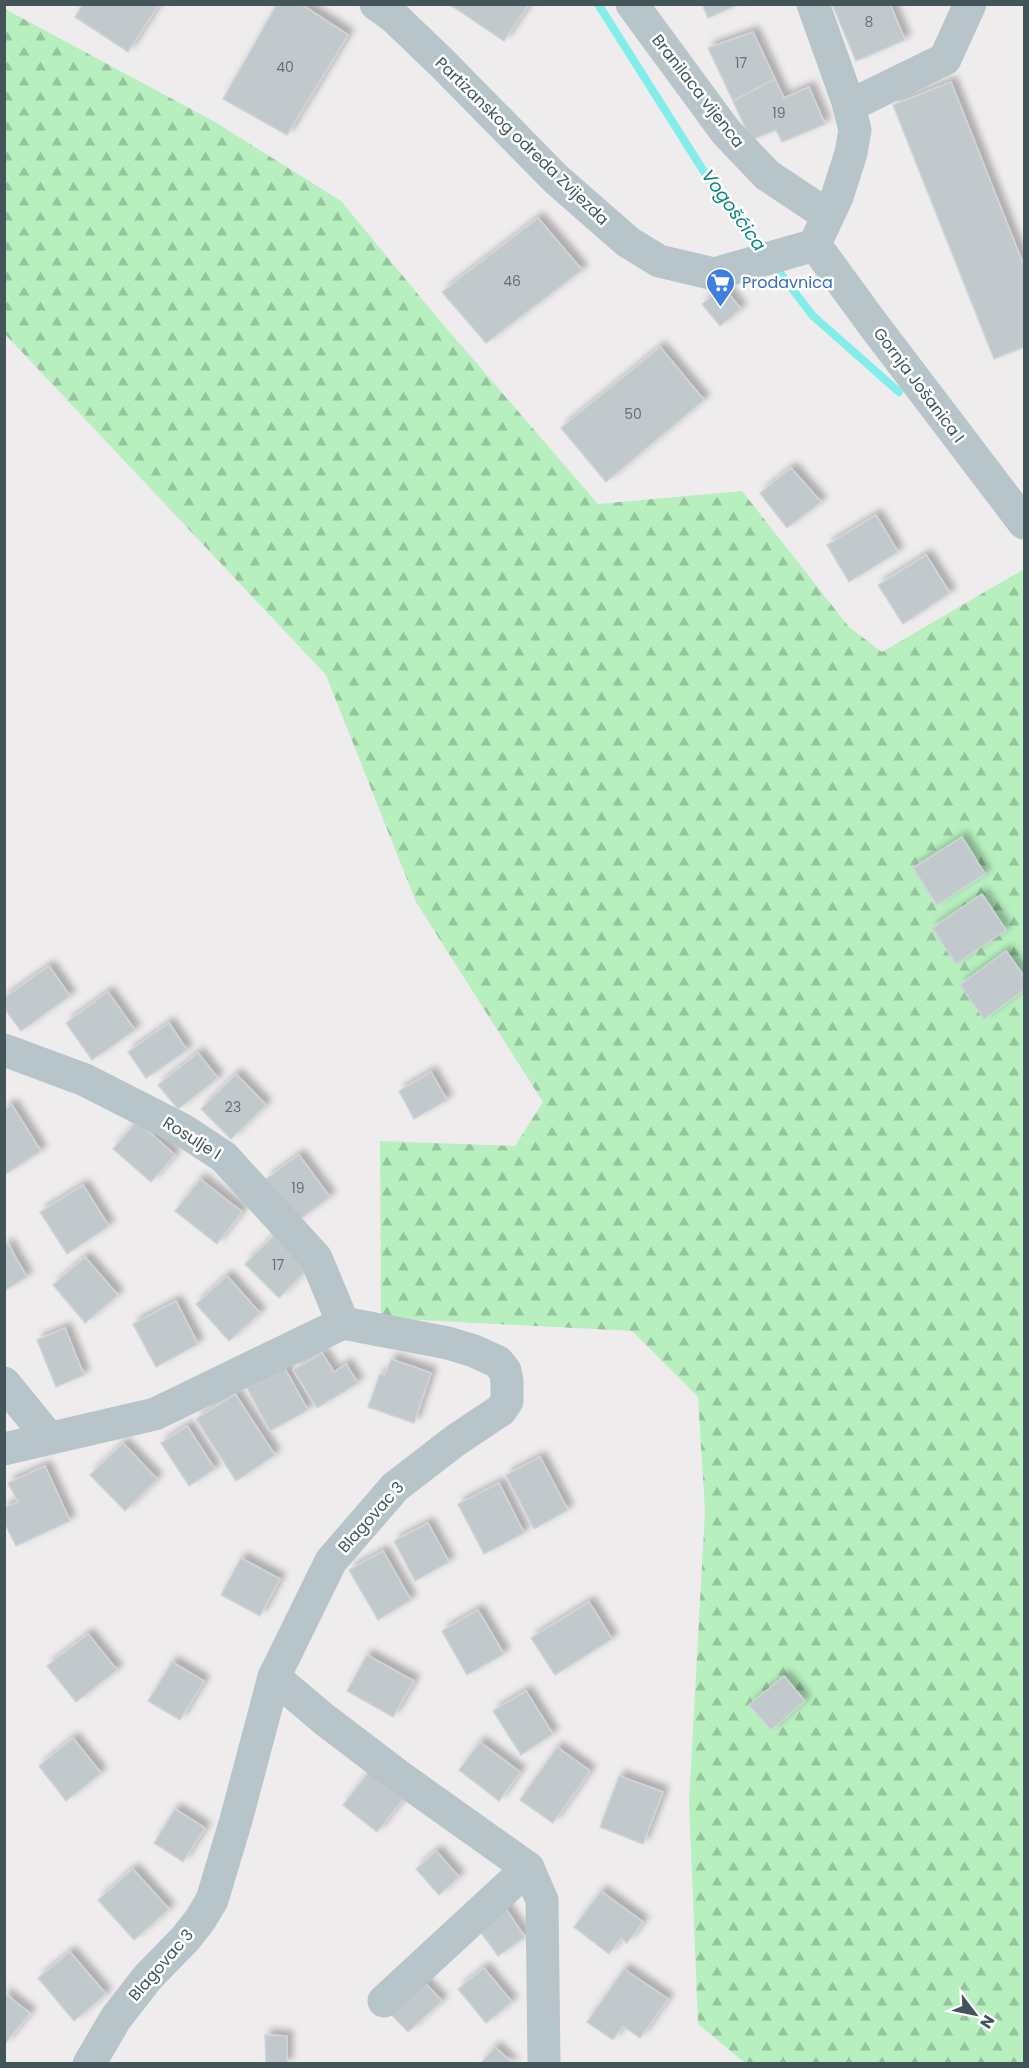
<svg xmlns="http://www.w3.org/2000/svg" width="1029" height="2068" font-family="Poppins,sans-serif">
<defs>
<pattern id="forest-firs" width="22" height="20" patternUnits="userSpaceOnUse" patternTransform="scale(1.5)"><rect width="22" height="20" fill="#b7efbf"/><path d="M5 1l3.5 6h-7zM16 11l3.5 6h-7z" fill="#96c49e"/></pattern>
<filter id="shadow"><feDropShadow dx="5.5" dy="-5.5" stdDeviation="3" flood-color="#0004"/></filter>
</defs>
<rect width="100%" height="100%" fill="#efeced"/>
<path fill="url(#forest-firs)" d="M 5,9 L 215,122 L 341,201 L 435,315 L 598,504 L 742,491 L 849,627 L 882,652 L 1024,569 L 1024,2063 L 745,2063 L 698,2024 L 689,1801 L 705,1511 L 698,1397 L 632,1331 L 381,1318 L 380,1141 L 515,1146 L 543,1102 L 416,902 L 326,675 L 5,334 Z"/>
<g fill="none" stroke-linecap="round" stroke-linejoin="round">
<g stroke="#83eee9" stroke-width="8">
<path d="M 598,4 L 708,178 L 763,252"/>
<path d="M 773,264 L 813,316 L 899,392"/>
</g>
</g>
<g fill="#c2c9cc" stroke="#d0d4d8" stroke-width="1.5" filter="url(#shadow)">
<path d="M 83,4 L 159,4 L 128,52 L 75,17 Z"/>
<path d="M 277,4 L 301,4 L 348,35 L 287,135 L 223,99 Z"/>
<path d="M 449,4 L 529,4 L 504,41 Z"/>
<path d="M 702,4 L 739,4 L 708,18 Z"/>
<path d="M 832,4 L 890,4 L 905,40 L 856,61 Z"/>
<path d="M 753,32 L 775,79 L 733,101 L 708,48 Z"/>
<path d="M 775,79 L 784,98 L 809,87 L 825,124 L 782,142 L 776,130 L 751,140 L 733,101 Z"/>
<path d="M 951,82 L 1024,266 L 1024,347 L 994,359 L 893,105 Z"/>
<path d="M 538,218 L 582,270 L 486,343 L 442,292 Z"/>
<path d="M 723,287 L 741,309 L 720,326 L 702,304 Z"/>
<path d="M 660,347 L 704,400 L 606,482 L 561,428 Z"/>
<path d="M 791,468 L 821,502 L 787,528 L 760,493 Z"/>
<path d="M 876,515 L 898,552 L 849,582 L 827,545 Z"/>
<path d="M 926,555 L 950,593 L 903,624 L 878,585 Z"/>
<path d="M 962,837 L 985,874 L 937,905 L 913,868 Z"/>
<path d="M 982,894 L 1006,930 L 956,964 L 932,928 Z"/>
<path d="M 1006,951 L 1024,976 L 1024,990 L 984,1019 L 960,985 Z"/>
<path d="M 49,966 L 70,996 L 21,1031 L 4,1008 L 4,998 Z"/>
<path d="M 108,992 L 135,1030 L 92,1060 L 66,1023 Z"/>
<path d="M 169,1023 L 187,1050 L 146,1078 L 128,1052 Z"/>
<path d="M 198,1053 L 218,1078 L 178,1109 L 158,1085 Z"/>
<path d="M 431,1072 L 447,1100 L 414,1119 L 399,1091 Z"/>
<path d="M 236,1074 L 266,1105 L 231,1139 L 201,1109 Z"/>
<path d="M 12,1105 L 41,1151 L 4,1175 L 4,1109 Z"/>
<path d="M 137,1121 L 175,1155 L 151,1182 L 113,1149 Z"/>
<path d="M 299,1155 L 330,1197 L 296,1222 L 266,1179 Z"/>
<path d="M 200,1179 L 242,1212 L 217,1244 L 175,1211 Z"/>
<path d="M 83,1185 L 109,1226 L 67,1254 L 40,1212 Z"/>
<path d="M 278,1232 L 311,1265 L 279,1298 L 245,1264 Z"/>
<path d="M 8,1244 L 27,1277 L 4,1291 L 4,1246 Z"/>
<path d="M 85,1257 L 118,1295 L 85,1323 L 53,1285 Z"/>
<path d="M 227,1276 L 260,1313 L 229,1341 L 196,1304 Z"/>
<path d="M 176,1301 L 198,1344 L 156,1367 L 133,1324 Z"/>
<path d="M 65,1328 L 84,1375 L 56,1387 L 37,1340 Z"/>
<path d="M 322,1353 L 334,1372 L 346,1364 L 358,1383 L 317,1408 L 293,1370 Z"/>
<path d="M 391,1359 L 431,1373 L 414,1423 L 368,1407 L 380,1374 L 385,1375 Z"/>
<path d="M 284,1367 L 308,1410 L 270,1431 L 247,1388 Z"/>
<path d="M 235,1394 L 275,1455 L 236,1481 L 196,1419 Z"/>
<path d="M 187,1426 L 215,1469 L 189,1486 L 161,1443 Z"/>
<path d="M 123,1443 L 157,1479 L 125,1511 L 90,1475 Z"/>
<path d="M 540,1457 L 568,1510 L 534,1529 L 506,1475 Z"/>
<path d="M 45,1466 L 70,1521 L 16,1546 L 4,1522 L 4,1508 L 18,1502 L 8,1483 Z"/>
<path d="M 499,1483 L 524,1533 L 484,1554 L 458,1504 Z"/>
<path d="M 428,1523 L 449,1562 L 415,1581 L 394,1541 Z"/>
<path d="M 383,1551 L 411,1600 L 378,1620 L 349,1570 Z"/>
<path d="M 241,1558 L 280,1579 L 260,1616 L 221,1595 Z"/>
<path d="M 589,1602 L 612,1639 L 555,1675 L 531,1638 Z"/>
<path d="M 478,1610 L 504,1654 L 467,1675 L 442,1631 Z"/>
<path d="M 88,1634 L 117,1670 L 76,1702 L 47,1666 Z"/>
<path d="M 367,1655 L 414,1681 L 393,1717 L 347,1691 Z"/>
<path d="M 172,1662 L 204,1681 L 180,1720 L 148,1701 Z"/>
<path d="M 784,1676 L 805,1701 L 771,1730 L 749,1705 Z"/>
<path d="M 526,1691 L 553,1734 L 521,1755 L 493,1711 Z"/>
<path d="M 73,1738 L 101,1773 L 66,1801 L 39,1766 Z"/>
<path d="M 480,1742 L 520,1772 L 499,1801 L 459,1770 Z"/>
<path d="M 557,1747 L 590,1771 L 553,1823 L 520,1800 Z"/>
<path d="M 369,1771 L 404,1798 L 377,1832 L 343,1805 Z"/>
<path d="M 619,1776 L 663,1792 L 643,1844 L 600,1827 Z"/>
<path d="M 175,1809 L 205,1828 L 183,1862 L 154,1843 Z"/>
<path d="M 436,1851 L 459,1877 L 439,1895 L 416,1869 Z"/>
<path d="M 133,1869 L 169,1909 L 134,1940 L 98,1900 Z"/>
<path d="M 601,1891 L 643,1922 L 627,1943 L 621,1938 L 609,1954 L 574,1927 Z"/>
<path d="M 504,1906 L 525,1937 L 498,1956 L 476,1926 Z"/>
<path d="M 70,1952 L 106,1994 L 74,2021 L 38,1978 Z"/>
<path d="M 484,1968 L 512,2002 L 486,2023 L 458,1989 Z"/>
<path d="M 624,1969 L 668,1999 L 640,2038 L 623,2026 L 613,2040 L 587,2022 Z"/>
<path d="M 422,1980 L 442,2001 L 408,2032 L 388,2011 Z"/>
<path d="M 4,1993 L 30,2013 L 4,2045 Z"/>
<path d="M 265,2035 L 287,2036 L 287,2064 L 266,2064 Z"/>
<path d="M 495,2047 L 513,2064 L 480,2064 Z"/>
</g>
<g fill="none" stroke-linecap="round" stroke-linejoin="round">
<g stroke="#b7c5ca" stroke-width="33">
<path d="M 376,4 L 394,17 L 443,64 L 556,179 L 628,242 L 659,261 L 714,274 L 815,245"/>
<path d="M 632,4 L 726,132 L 767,175 L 827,215"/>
<path d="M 813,4 L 848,102 L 855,130 L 851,153 L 837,197 L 819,235"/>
<path d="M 849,106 L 945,59 L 970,4"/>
<path d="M 815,245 L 872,323 L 1024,523"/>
<path d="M 4,1050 L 85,1080 L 183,1130 L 224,1157 L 316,1258 L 343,1323"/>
<path d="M 4,1383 L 49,1438"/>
<path d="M 4,1449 L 155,1414 L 343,1323 L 448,1343 L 474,1351 L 498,1362 L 505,1371 L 507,1381 L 507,1401 L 501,1410 L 456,1440 L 395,1487 L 331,1561 L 274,1677 L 236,1820 L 212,1900 L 200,1920 L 185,1939 L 148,1977 L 116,2018 L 89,2064"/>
<path d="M 274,1677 L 325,1720 L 400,1777 L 528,1868 L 542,1900 L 544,2064"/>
<path d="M 384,2001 L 528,1868"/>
</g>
</g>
<defs>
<symbol id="supermarket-pin" viewBox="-11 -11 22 30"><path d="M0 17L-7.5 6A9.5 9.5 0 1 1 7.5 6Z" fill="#3f7fe0" stroke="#fff"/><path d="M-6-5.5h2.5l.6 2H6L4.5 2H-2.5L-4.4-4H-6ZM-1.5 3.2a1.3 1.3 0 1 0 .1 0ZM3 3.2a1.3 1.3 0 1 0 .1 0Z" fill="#fff"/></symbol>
</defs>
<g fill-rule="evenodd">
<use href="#supermarket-pin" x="704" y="266" width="33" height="45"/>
</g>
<g text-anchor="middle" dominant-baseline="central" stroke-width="5" stroke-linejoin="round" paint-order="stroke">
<g font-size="14" fill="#647276">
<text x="869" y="22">8</text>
<text x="741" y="63">17</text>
<text x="285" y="67">40</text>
<text x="779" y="113">19</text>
<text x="512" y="281">46</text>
<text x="633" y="414">50</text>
<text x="233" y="1107">23</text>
<text x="298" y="1188">19</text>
<text x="278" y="1265">17</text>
</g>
<g font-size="16" fill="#44555a" stroke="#fff">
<text transform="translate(698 91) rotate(52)">Branilaca vijenca</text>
<text transform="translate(522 141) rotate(44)">Partizanskog odreda Zvijezda</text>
<text transform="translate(919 385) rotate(53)">Gornja Jošanica I</text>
<text transform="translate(192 1138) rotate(32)">Rosulje I</text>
<text transform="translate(371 1517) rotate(-48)">Blagovac 3</text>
<text transform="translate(161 1965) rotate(-49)">Blagovac 3</text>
</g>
<g font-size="16" fill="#366cbe" stroke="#fff" text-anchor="start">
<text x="742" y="282">Prodavnica</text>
</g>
<g font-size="18" font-style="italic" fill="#0a837d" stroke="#fff">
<text transform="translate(734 210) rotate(54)">Vogošćica</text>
</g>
</g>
<rect width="1029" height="2068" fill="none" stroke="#44555a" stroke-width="12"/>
<g transform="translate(975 2014) rotate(122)" stroke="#ffffff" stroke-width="4.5" paint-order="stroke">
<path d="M0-4.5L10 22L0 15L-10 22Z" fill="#44555a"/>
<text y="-9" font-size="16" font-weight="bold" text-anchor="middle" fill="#44555a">N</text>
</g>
</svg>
